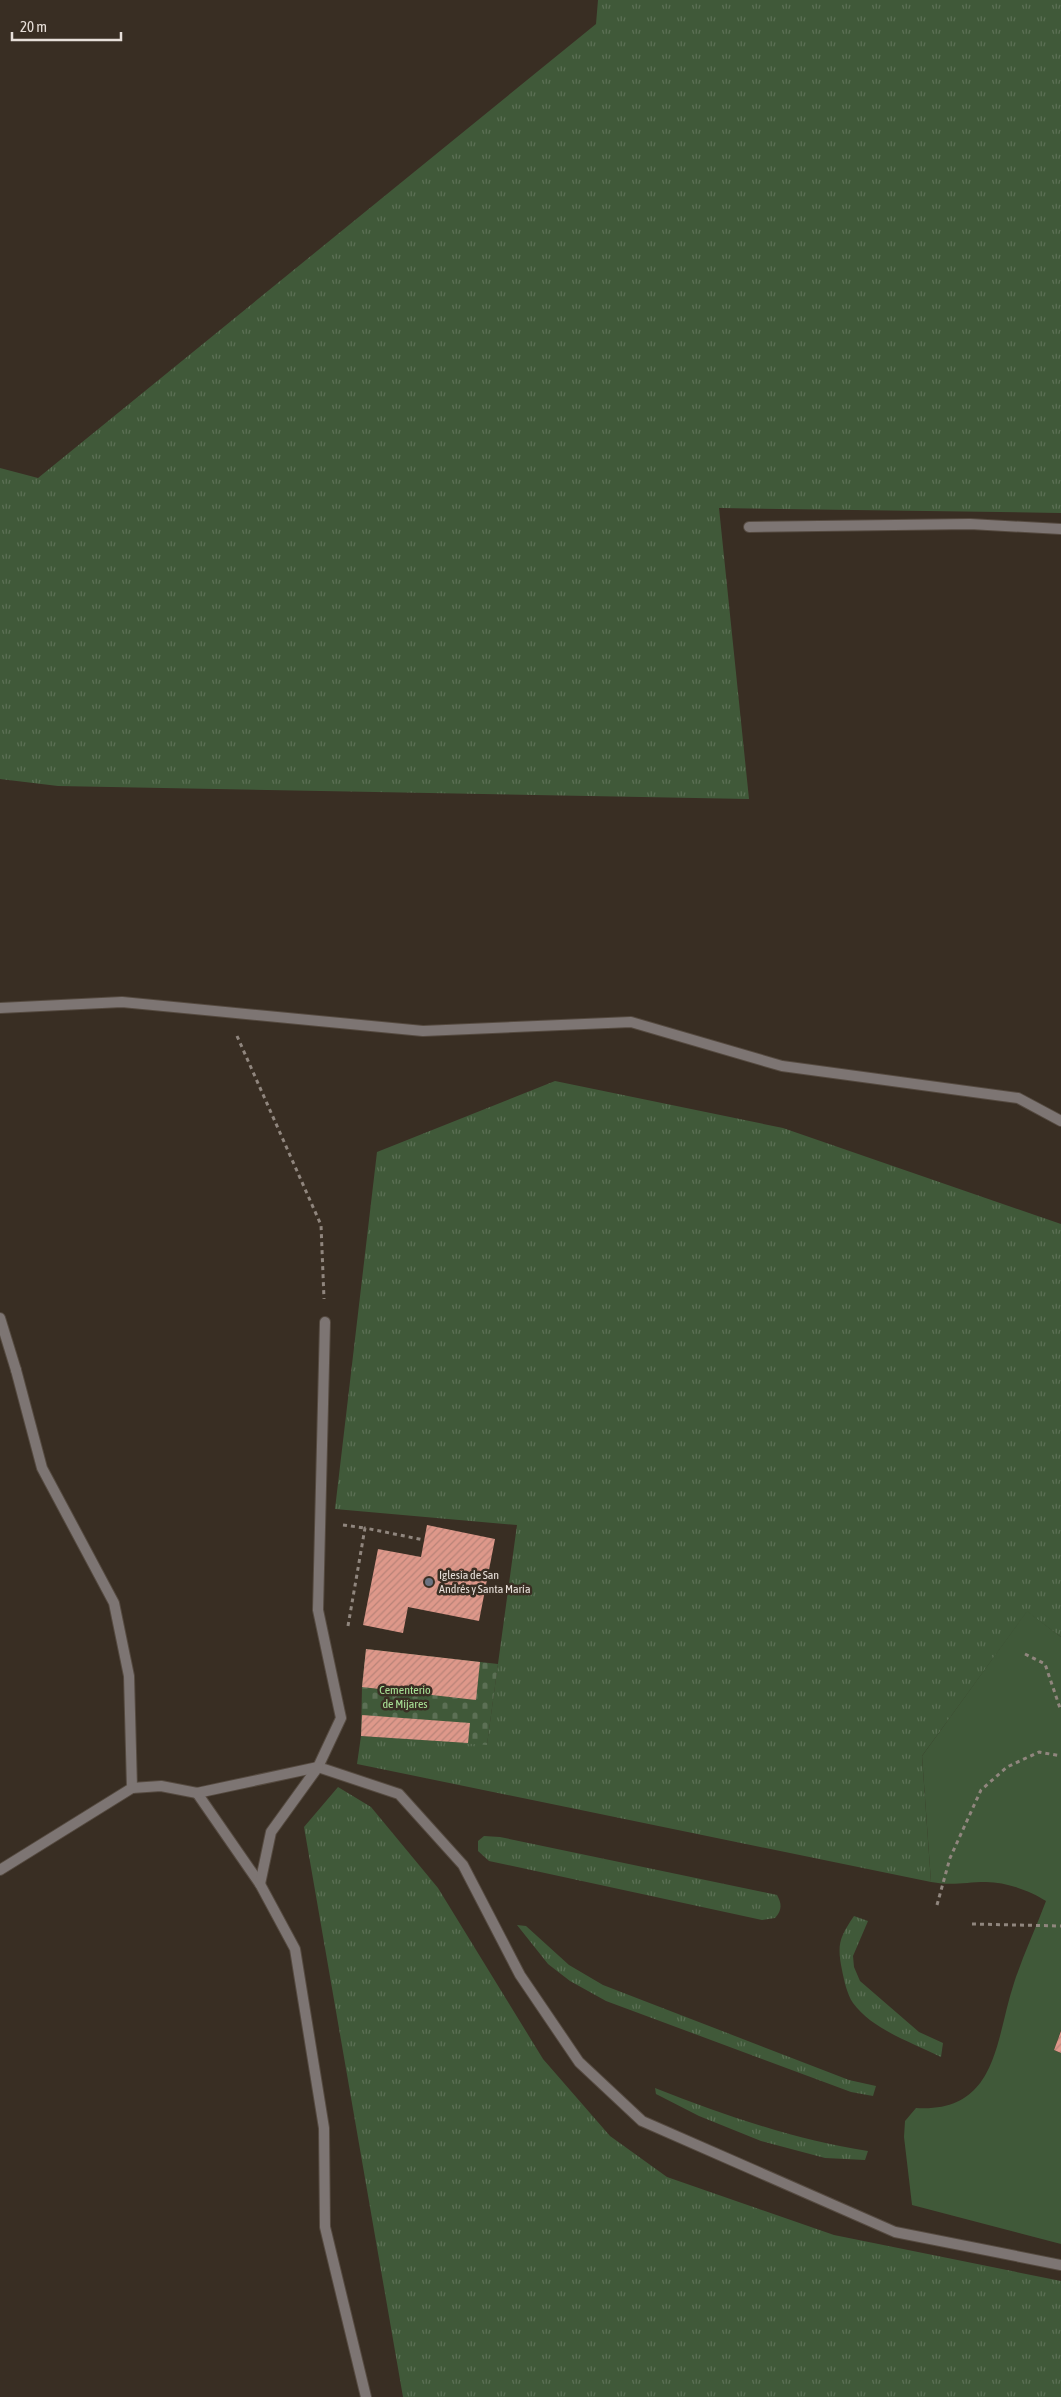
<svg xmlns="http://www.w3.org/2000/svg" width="1061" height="2397" font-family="'Asap Condensed',sans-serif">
<defs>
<pattern id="grass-tufts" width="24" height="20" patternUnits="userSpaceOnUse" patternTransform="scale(1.25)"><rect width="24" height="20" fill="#405939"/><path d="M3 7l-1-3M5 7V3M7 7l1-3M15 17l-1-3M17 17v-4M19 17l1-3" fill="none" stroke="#5c7055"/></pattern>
<pattern id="cemetery-stones" width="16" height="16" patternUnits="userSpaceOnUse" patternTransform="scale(1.25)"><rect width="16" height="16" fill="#405939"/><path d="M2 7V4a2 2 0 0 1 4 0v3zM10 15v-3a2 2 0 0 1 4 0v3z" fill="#5c7055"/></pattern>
<pattern id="building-hatch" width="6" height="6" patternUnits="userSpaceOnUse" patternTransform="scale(1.25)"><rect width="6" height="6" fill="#de988a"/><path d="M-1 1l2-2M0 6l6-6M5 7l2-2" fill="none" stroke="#b88378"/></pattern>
</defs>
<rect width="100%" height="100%" fill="#392e23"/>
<g fill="url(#grass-tufts)">
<path d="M 598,0 L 1061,0 L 1061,513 L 719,508 L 749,799 L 58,786 L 0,779 L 0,468 L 38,478 L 596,24 Z"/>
<path d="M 555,1081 L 783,1128 L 1061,1224 L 1061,1637 L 1027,1612 L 922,1756 L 931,1882 L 357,1764 L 361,1736 L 487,1744 L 517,1525 L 335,1509 L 377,1152 Z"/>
<path d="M 338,1787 L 371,1807 L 438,1888 L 543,2059 L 610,2136 L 667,2177 L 834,2235 L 1061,2281 L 1061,2397 L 403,2397 L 304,1827 Z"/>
<path d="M 484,1836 L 500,1837 L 777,1895 C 782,1904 782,1910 775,1918 L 762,1920 L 489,1861 L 478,1851 L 478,1841 Z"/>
<path d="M 854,1916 L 868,1921 L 853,1956 L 854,1967 L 860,1981 L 919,2032 L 943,2043 L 941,2057 C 911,2042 873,2030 853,2003 C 847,1994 844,1980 842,1970 C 837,1945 839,1938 854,1916 Z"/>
<path d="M 517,1925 L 526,1926 L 569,1965 L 603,1985 L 849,2080 L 876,2086 L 873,2096 L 851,2092 L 606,2001 L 570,1981 L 548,1964 Z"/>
<path d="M 655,2088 C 724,2115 795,2140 868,2151 L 865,2160 L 825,2158 L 761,2141 L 699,2116 L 656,2094 Z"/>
</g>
<path fill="url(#cemetery-stones)" d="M 366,1649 L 498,1664 L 487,1745 L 361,1736 L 362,1687 Z"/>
<path fill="#405939" d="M 1027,1611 L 1061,1637 L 1061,2030 L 1054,2050 L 1061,2053 L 1061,2244 L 912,2205 L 904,2137 L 905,2121 L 916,2108 C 998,2113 995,2040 1014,1983 C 1023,1955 1036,1928 1046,1901 C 1031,1891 1006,1882 986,1882 C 965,1882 953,1886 931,1882 L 922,1756 Z"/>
<g fill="url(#building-hatch)">
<path d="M 427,1525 L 495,1539 L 479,1621 L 408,1607 L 403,1633 L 363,1625 L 378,1549 L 421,1557 Z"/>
<path d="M 366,1649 L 480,1662 L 476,1700 L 362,1687 Z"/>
<path d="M 362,1715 L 470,1723 L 468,1743 L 361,1736 Z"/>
<path d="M 1061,2031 L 1061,2053 L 1054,2050 Z"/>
</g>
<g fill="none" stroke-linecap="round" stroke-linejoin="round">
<defs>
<g id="service">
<path d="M 325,1322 L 318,1610 L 341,1718 L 318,1767 L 399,1794 L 463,1865 L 520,1975 L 579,2062 L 642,2121 L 895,2232 L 1061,2265"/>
<path d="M 16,1370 L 42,1468 L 114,1603 L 129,1676 L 132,1788"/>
</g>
<g id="minor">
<path d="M 749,527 L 970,524 L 1061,529"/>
<path d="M 0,1008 L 122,1002 L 423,1031 L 631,1022 L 782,1066 L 1018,1098 L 1061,1121"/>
<path d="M 0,1318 L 16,1370"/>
<path d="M 197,1793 L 260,1884 L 295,1949 L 324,2128 L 325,2227 L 366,2397"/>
<path d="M 0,1870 L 132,1788 L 161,1786 L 197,1793 L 318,1767"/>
<path d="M 260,1884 L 271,1832 L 318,1767"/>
</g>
</defs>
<use href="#service" stroke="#554a40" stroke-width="12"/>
<use href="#minor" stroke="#554a40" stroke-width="12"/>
<g stroke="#90867e" stroke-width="3" stroke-dasharray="4 4" stroke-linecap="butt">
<path d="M 237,1036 L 321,1225 L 324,1299"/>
<path d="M 343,1525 L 365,1528"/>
<path d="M 348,1626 L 365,1528 L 424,1540"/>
<path d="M 1025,1654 L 1045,1664 L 1061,1711"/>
<path d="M 937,1905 L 950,1858 L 981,1790 L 1007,1767 L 1039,1752 L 1061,1756"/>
<path d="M 972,1924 L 1061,1926"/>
</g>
<use href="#service" stroke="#7d7573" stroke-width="10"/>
<use href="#minor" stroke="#7d7573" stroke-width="10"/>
</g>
<circle fill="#6b7280" stroke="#392e23" stroke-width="2" cx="429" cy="1582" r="5"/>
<g text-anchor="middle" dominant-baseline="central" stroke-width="5" stroke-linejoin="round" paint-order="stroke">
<g font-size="12" fill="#e7dfd9" stroke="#392e23" text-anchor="start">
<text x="439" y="1575">Iglesia de San<tspan x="439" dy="14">Andrés y Santa María</tspan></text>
</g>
<g font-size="12" fill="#a9e196" stroke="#392e23">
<text x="405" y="1690">Cementerio<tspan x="405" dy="14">de Mijares</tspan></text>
</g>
</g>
<path d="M12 32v8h109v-8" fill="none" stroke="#e7dfd9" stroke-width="2.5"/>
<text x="20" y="32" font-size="15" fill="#e7dfd9" stroke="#392e23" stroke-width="4" paint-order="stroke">20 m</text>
</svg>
